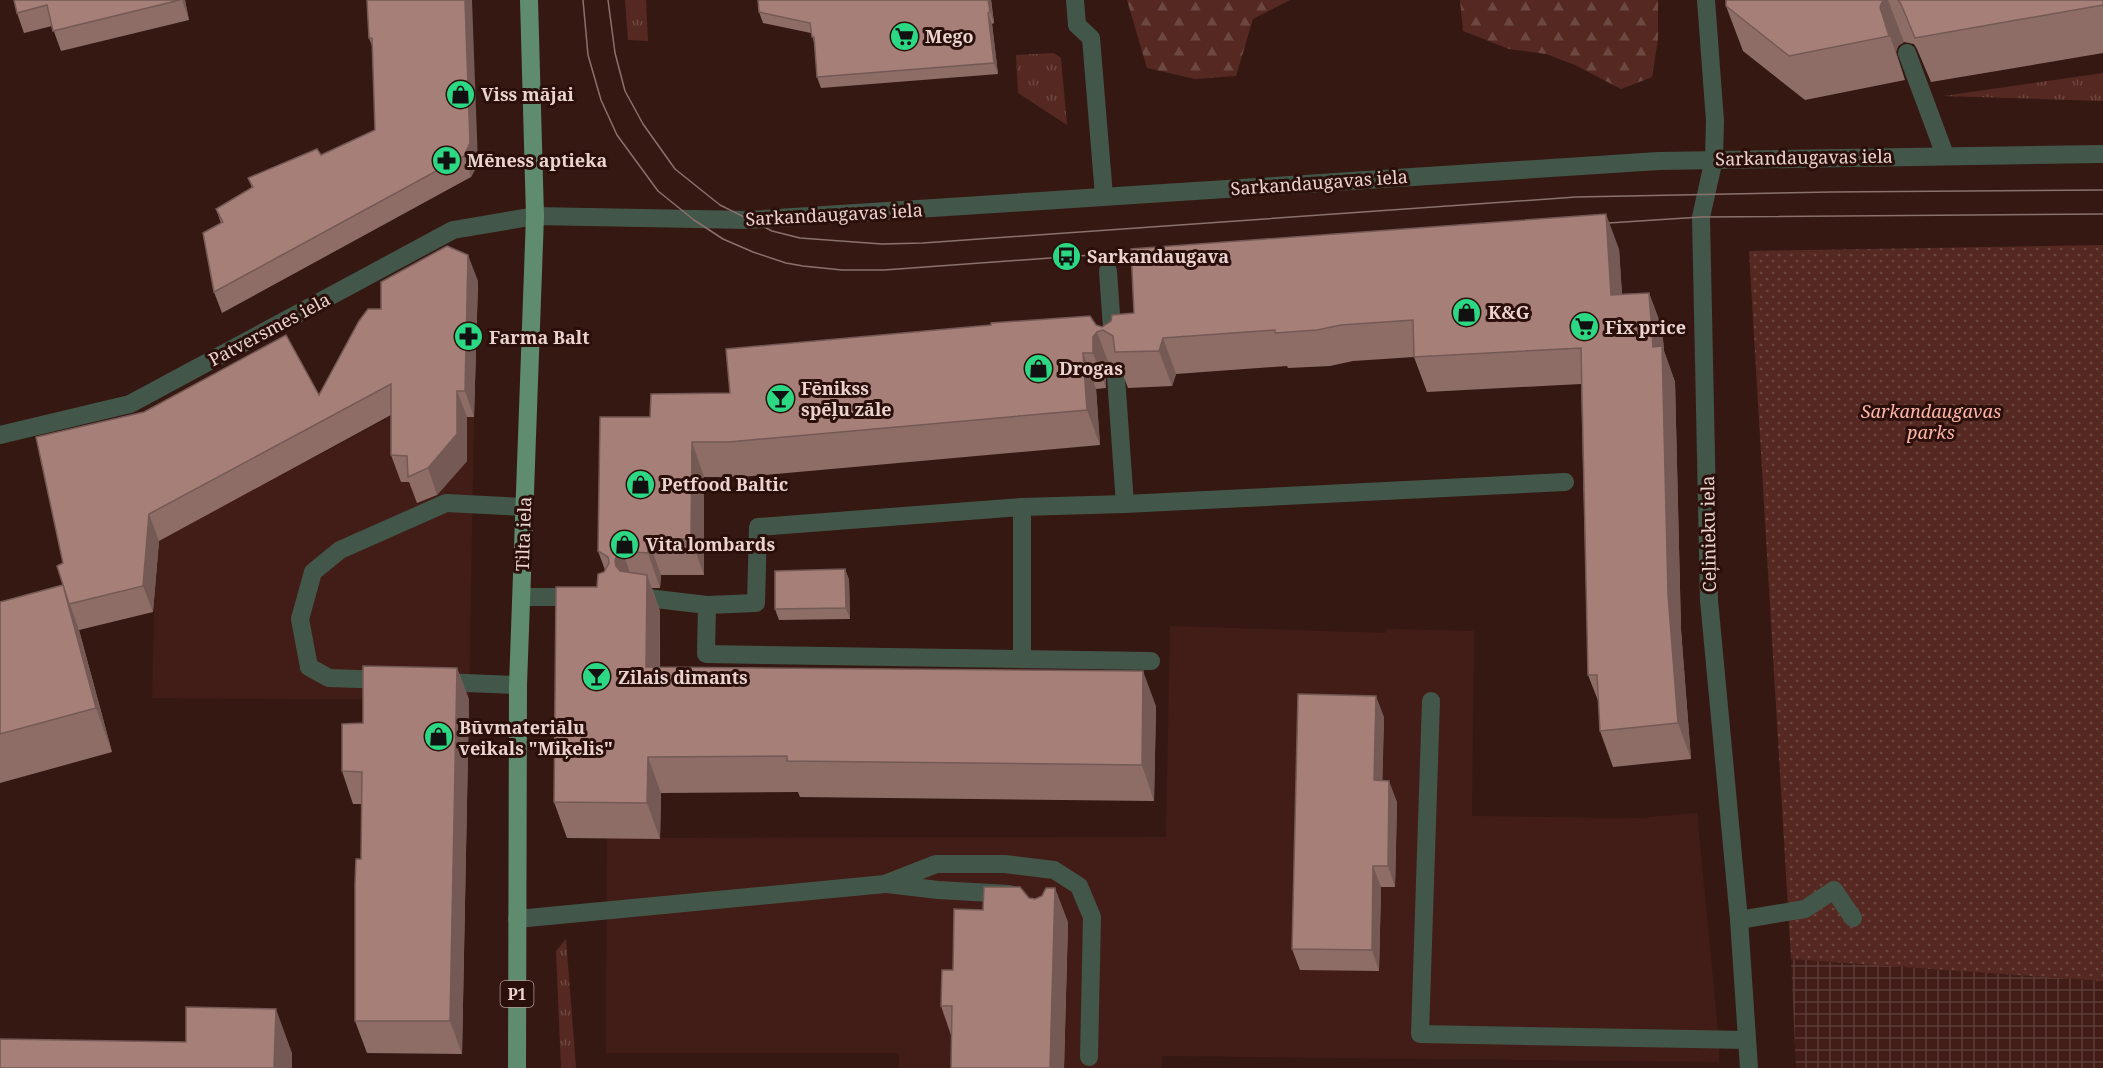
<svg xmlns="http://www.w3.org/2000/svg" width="2103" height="1068" font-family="'Noto Serif',serif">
<defs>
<pattern id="industrial-grid" width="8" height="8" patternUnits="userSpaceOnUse" patternTransform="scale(1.5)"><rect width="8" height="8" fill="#421d17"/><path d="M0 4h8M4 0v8" fill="none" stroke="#5d3d38"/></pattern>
<pattern id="grass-tufts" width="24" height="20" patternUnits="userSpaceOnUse" patternTransform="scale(1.5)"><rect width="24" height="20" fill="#552922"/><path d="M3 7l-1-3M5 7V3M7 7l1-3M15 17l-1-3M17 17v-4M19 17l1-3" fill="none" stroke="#6d4741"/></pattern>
<pattern id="forest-firs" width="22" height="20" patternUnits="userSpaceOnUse" patternTransform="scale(1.5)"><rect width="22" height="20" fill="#552922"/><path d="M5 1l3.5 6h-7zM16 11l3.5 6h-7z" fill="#6d4741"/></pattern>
<pattern id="park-dots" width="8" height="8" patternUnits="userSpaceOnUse" patternTransform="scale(1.5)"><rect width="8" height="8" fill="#552922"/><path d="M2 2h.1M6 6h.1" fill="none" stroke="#6d4741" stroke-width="1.8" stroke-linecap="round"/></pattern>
</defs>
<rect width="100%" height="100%" fill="#361813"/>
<g fill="#421d17">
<path d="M 390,417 L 474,417 L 469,700 L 152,698 L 156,542 Z"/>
<path d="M 1170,626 L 1385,633 L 1388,629 L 1474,631 L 1472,816 L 1638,818 L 1697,813 L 1719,1041 L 1719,1062 L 1162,1056 L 1161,1068 L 899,1068 L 899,1053 L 606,1053 L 607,838 L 1166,837 Z"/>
</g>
<path fill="url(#industrial-grid)" d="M 1791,959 L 2103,981 L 2103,1068 L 1796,1068 Z"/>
<g fill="url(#grass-tufts)">
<path d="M 625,0 L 646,0 L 648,41 L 628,40 Z"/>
<path d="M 1054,53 L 1061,58 L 1067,125 L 1018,93 L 1016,55 Z"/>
<path d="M 2103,73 L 2103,101 L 1943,96 Z"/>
<path d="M 566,939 L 576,1068 L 561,1068 L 556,951 Z"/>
</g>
<g fill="url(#forest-firs)">
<path d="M 1127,0 L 1290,0 L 1253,19 L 1236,76 L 1195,79 L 1147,68 Z"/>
<path d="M 1460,0 L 1658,0 L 1658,39 L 1652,77 L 1621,89 L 1575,65 L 1546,54 L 1509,49 L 1463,31 Z"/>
</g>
<path fill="url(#park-dots)" d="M 2103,245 L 2103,981 L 1791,959 L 1749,251 Z"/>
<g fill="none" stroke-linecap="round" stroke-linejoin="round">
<g stroke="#425749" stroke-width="18">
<path d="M 1075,0 L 1077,25 L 1091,38 L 1104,196"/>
<path d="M 1706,0 L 1715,121 L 1714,159 L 1701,217 L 1709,600 L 1739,920 L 1749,1068"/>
<path d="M 1907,53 L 1945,155"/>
<path d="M 1108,271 L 1113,343"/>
<path d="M 1116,377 L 1125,504"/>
<path d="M 0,435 L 130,404 L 453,230 L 535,216 L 748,220 L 1659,161 L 2103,154"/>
<path d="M 1022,507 L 1022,659"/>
<path d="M 522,597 L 579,597"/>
<path d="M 639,597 L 707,605 L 706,654 L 1151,661"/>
<path d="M 707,605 L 756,603 L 758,527 L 1022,507 L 1125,504 L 1565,482"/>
<path d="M 388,680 L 329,678 L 309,667 L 300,619 L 313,572 L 340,550 L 446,503 L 524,507"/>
<path d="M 440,682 L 518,685"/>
<path d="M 1431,701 L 1420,1034 L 1747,1040"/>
<path d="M 887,884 L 938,890 L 1009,894"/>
<path d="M 517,919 L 885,884 L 936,864 L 1005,864 L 1054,870 L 1079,886 L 1092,917 L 1089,1057"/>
<path d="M 1739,920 L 1805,909 L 1834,890 L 1853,918"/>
</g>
<path stroke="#5f8b6e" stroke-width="18" d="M 517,1068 L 518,685 L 535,216 L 529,0"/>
<g stroke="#8a716c" stroke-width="1.5">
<path d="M 583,0 L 588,55 L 601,100 L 617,135 L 658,191 L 694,220 L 723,239 L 753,252 L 786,263 L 803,266 L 842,270 L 884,270 L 1147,251"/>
<path d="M 608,0 L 615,53 L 625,91 L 643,124 L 675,169 L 720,205 L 772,231 L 800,238 L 882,244 L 923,243 L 1576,197 L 1831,192 L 2103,190"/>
<path d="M 1593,224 L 1701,217 L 2103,214"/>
</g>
</g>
<g fill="#8e6d67">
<path d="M 14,0 L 185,0 L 189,20 L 61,51 L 52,26 L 24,33 L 17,13 Z"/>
<path d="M 367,0 L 478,164 L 471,177 L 222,313 L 214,292 L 221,223 L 216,209 L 252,188 L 248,178 L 321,155 L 375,130 L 372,46 L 369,38 Z"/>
<path d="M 991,0 L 994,23 L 992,24 L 998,74 L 821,88 L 817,77 L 815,45 L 811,33 L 763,23 L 759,12 Z"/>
<path d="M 1726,0 L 2103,0 L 2103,53 L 1931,82 L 1917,49 L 1914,44 L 1904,42 L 1898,46 L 1896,52 L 1905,80 L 1805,100 L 1743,51 L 1726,6 Z"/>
<path d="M 1619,249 L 1622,294 L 1649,293 L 1662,328 L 1664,351 L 1675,382 L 1681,630 L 1691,759 L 1613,767 L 1600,731 L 1599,703 L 1588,675 L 1581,384 L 1427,392 L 1414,357 L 1353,361 L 1330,366 L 1288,368 L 1287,366 L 1176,374 L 1172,386 L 1128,388 L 1121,369 L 1116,366 L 1110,367 L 1106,373 L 1106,388 L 1096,389 L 1100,445 L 741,477 L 704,477 L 704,575 L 661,575 L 660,588 L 652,588 L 660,611 L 660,667 L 1156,706 L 1154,801 L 800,797 L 798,792 L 661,793 L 660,839 L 567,838 L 554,802 L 597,587 L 605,570 L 598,551 L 650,417 L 730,393 L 1096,325 L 1102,327 L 1134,313 Z"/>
<path d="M 478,281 L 474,417 L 467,417 L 467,461 L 437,495 L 417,503 L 409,482 L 401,482 L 391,455 L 391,415 L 159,541 L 153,612 L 79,630 L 112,752 L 0,783 L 0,602 L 69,604 L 63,563 L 319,395 L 381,309 Z"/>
<path d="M 845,569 L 849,580 L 850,619 L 779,620 L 775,609 Z"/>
<path d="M 457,668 L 469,700 L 462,1054 L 367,1053 L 355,1021 L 361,859 L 362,804 L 353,804 L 342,771 L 363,723 Z"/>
<path d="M 1384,717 L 1382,781 L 1397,802 L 1395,887 L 1381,887 L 1379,971 L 1300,970 L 1292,949 Z"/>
<path d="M 983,910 L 1068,922 L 1064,1068 L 951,1068 L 951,1035 L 941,1006 L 953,970 Z"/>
</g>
<g fill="#745954">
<path d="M 182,0 L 185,0 L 189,20 Z"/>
<path d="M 465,0 L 472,0 L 478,164 L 471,177 L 464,156 Z"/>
<path d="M 988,0 L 991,0 L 994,23 L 990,12 Z"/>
<path d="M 1885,0 L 1888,0 L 1904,42 L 1898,46 L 1896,52 L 1905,80 L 1880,7 L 1882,2 Z"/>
<path d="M 988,13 L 992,24 L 998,74 L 994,63 Z"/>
<path d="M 1606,214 L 1619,249 L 1624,330 L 1611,295 Z"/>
<path d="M 468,255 L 478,281 L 474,417 L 465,391 Z"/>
<path d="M 1649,293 L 1662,328 L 1664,351 L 1675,382 L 1681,630 L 1691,759 L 1678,723 L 1668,594 Z"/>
<path d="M 1097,332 L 1110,367 L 1106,373 L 1106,388 L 1093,353 L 1093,337 Z"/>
<path d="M 1163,338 L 1176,374 L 1172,386 L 1159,351 Z"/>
<path d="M 1083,353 L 1096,389 L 1100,445 L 1087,410 Z"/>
<path d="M 457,391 L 467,417 L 467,461 L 437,495 L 428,468 Z"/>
<path d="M 692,442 L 704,477 L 704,575 L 691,539 Z"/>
<path d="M 149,514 L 159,541 L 153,612 L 143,586 Z"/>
<path d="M 648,539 L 661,575 L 660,588 L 648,553 Z"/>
<path d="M 622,551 L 635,586 L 616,566 L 615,561 L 617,554 Z"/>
<path d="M 845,569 L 849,580 L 850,619 L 846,608 Z"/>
<path d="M 647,575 L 660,611 L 659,703 L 646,667 Z"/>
<path d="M 63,585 L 79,630 L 112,752 L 96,708 Z"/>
<path d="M 457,668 L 469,700 L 462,1054 L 450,1021 Z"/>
<path d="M 1143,671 L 1156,706 L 1154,801 L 1142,765 Z"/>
<path d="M 1376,696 L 1384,717 L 1382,802 L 1374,780 Z"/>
<path d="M 648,757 L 661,793 L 660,839 L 647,803 Z"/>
<path d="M 1389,781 L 1397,802 L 1395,887 L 1388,866 Z"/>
<path d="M 1373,866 L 1381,887 L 1379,971 L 1372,950 Z"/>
<path d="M 1055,888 L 1068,922 L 1064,1068 L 1050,1068 Z"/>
<path d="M 276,1009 L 292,1053 L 292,1068 L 274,1068 Z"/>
</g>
<g fill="#a57f78" stroke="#745954" stroke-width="1.5">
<path d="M 14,0 L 180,0 L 53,31 L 47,5 L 17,13 Z"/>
<path d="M 367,0 L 465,0 L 470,143 L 464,156 L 214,292 L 203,233 L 223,222 L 216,209 L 253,187 L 248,178 L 317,149 L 321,155 L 375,130 L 372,38 L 369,38 Z"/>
<path d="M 758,0 L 988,0 L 990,12 L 988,13 L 994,63 L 817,77 L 814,37 L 812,37 L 810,23 L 759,12 Z"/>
<path d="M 1726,0 L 1885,0 L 1882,2 L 1880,7 L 1889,36 L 1789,56 L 1726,6 Z"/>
<path d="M 1898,0 L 2103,0 L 2103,5 L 1915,38 L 1901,4 Z"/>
<path d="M 1606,214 L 1611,295 L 1649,293 L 1653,347 L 1662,346 L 1668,594 L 1678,723 L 1600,731 L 1597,675 L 1588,675 L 1581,348 L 1414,357 L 1413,320 L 1341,325 L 1317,330 L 1275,333 L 1275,330 L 1163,338 L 1159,351 L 1115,352 L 1113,336 L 1103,330 L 1097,332 L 1093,337 L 1093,353 L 1083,353 L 1087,410 L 728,442 L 692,442 L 691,539 L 648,539 L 648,553 L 622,551 L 617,554 L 615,561 L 616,566 L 620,571 L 647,575 L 646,667 L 1143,671 L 1142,765 L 787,761 L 787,756 L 648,757 L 647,803 L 554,802 L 556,587 L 597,587 L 598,574 L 604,572 L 609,563 L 608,557 L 598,551 L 600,417 L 650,417 L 651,394 L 730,393 L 726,349 L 991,325 L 991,323 L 1090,316 L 1096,325 L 1102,327 L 1111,321 L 1112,315 L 1134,313 L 1131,249 Z"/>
<path d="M 447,246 L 468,255 L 465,391 L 457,391 L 457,434 L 428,468 L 408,477 L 407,456 L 391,455 L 391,384 L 149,514 L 143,586 L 69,604 L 57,566 L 63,563 L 36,437 L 144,412 L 286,335 L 319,395 L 359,321 L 368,309 L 381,309 L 381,282 Z"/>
<path d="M 845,569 L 846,608 L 775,609 L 775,571 Z"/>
<path d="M 63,585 L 96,708 L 0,734 L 0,602 Z"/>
<path d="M 363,666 L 457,668 L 450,1021 L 355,1021 L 355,883 L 356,859 L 361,859 L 362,772 L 342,771 L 342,724 L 363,723 Z"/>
<path d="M 1298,694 L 1376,696 L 1374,780 L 1389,781 L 1388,866 L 1373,866 L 1372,950 L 1292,949 Z"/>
<path d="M 984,887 L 1020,887 L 1029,898 L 1035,899 L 1042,896 L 1046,888 L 1055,888 L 1050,1068 L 951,1068 L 952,1006 L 941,1006 L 942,970 L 953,970 L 954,909 L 983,910 Z"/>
<path d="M 186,1007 L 276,1009 L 274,1068 L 0,1068 L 0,1039 L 186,1042 Z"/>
</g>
<defs>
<symbol id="supermarket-disc" viewBox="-11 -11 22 22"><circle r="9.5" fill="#2cd884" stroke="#2b0f0a"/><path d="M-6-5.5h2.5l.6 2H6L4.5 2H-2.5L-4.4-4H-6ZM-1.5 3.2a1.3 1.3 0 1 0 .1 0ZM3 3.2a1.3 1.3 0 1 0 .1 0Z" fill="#111"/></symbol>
<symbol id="shop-disc" viewBox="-11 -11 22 22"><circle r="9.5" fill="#2cd884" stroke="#2b0f0a"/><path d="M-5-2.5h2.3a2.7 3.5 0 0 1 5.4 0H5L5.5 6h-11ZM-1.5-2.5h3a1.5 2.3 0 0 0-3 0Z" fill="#111"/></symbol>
<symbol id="pharmacy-disc" viewBox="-11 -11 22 22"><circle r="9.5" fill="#2cd884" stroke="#2b0f0a"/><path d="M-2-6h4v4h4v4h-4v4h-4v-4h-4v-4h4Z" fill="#111"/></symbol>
<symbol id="bus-disc" viewBox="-11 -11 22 22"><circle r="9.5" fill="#2cd884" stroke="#2b0f0a"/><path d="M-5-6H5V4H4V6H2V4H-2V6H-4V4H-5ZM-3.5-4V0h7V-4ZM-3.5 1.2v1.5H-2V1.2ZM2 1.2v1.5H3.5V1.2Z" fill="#111"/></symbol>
<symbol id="bar-disc" viewBox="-11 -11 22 22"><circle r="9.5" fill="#2cd884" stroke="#2b0f0a"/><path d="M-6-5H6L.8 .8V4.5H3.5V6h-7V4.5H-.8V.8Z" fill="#111"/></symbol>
</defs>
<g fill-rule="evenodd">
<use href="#supermarket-disc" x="888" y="20" width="33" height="33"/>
<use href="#shop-disc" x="444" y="78" width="33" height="33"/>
<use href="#pharmacy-disc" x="430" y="144" width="33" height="33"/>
<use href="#bus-disc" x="1050" y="240" width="33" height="33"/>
<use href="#shop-disc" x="1450" y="296" width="33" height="33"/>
<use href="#supermarket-disc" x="1568" y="310" width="33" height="33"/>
<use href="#pharmacy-disc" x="452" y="320" width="33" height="33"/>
<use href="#shop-disc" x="1022" y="352" width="33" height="33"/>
<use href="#bar-disc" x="764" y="382" width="33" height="33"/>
<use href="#shop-disc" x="624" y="468" width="33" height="33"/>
<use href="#shop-disc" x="608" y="528" width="33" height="33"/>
<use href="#bar-disc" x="580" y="660" width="33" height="33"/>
<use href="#shop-disc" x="422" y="720" width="33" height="33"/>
</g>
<g text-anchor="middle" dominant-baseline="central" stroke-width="6" stroke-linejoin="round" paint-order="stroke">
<rect fill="#2b0f0a" stroke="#b09995" stroke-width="1.5" x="500.5" y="981" width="33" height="26" rx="4.5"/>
<g font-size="16" font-weight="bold" fill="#e9d4d0">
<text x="517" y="994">P1</text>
</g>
<g font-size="18" font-weight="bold" fill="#e9d4d0" stroke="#2b0f0a" text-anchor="start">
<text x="925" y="36">Mego</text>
<text x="481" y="94">Viss mājai</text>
<text x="467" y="160">Mēness aptieka</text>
<text x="1087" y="256">Sarkandaugava</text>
<text x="1488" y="312">K&amp;G</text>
<text x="1605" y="327">Fix price</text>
<text x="489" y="337">Farma Balt</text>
<text x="1059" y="368">Drogas</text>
<text x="801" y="388">Fēnikss<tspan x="801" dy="21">spēļu zāle</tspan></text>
<text x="661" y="484">Petfood Baltic</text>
<text x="646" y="544">Vita lombards</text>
<text x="618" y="677">Zilais dimants</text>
<text x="459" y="727">Būvmateriālu<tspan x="459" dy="21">veikals "Miķelis"</tspan></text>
</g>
<g font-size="18" fill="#e9d4d0" stroke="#2b0f0a">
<text transform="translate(1804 157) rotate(-1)">Sarkandaugavas iela</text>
<text transform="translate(1319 182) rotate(-4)">Sarkandaugavas iela</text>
<text transform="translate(834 214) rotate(-3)">Sarkandaugavas iela</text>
<text transform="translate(269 329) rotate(-28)">Patversmes iela</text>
<text transform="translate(523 534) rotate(-88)">Tilta iela</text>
<text transform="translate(1708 534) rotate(-91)">Ceļinieku iela</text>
</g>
<g font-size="18" font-style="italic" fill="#fdb6a9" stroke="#2b0f0a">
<text x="1931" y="411">Sarkandaugavas<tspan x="1931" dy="21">parks</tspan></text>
</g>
</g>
</svg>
